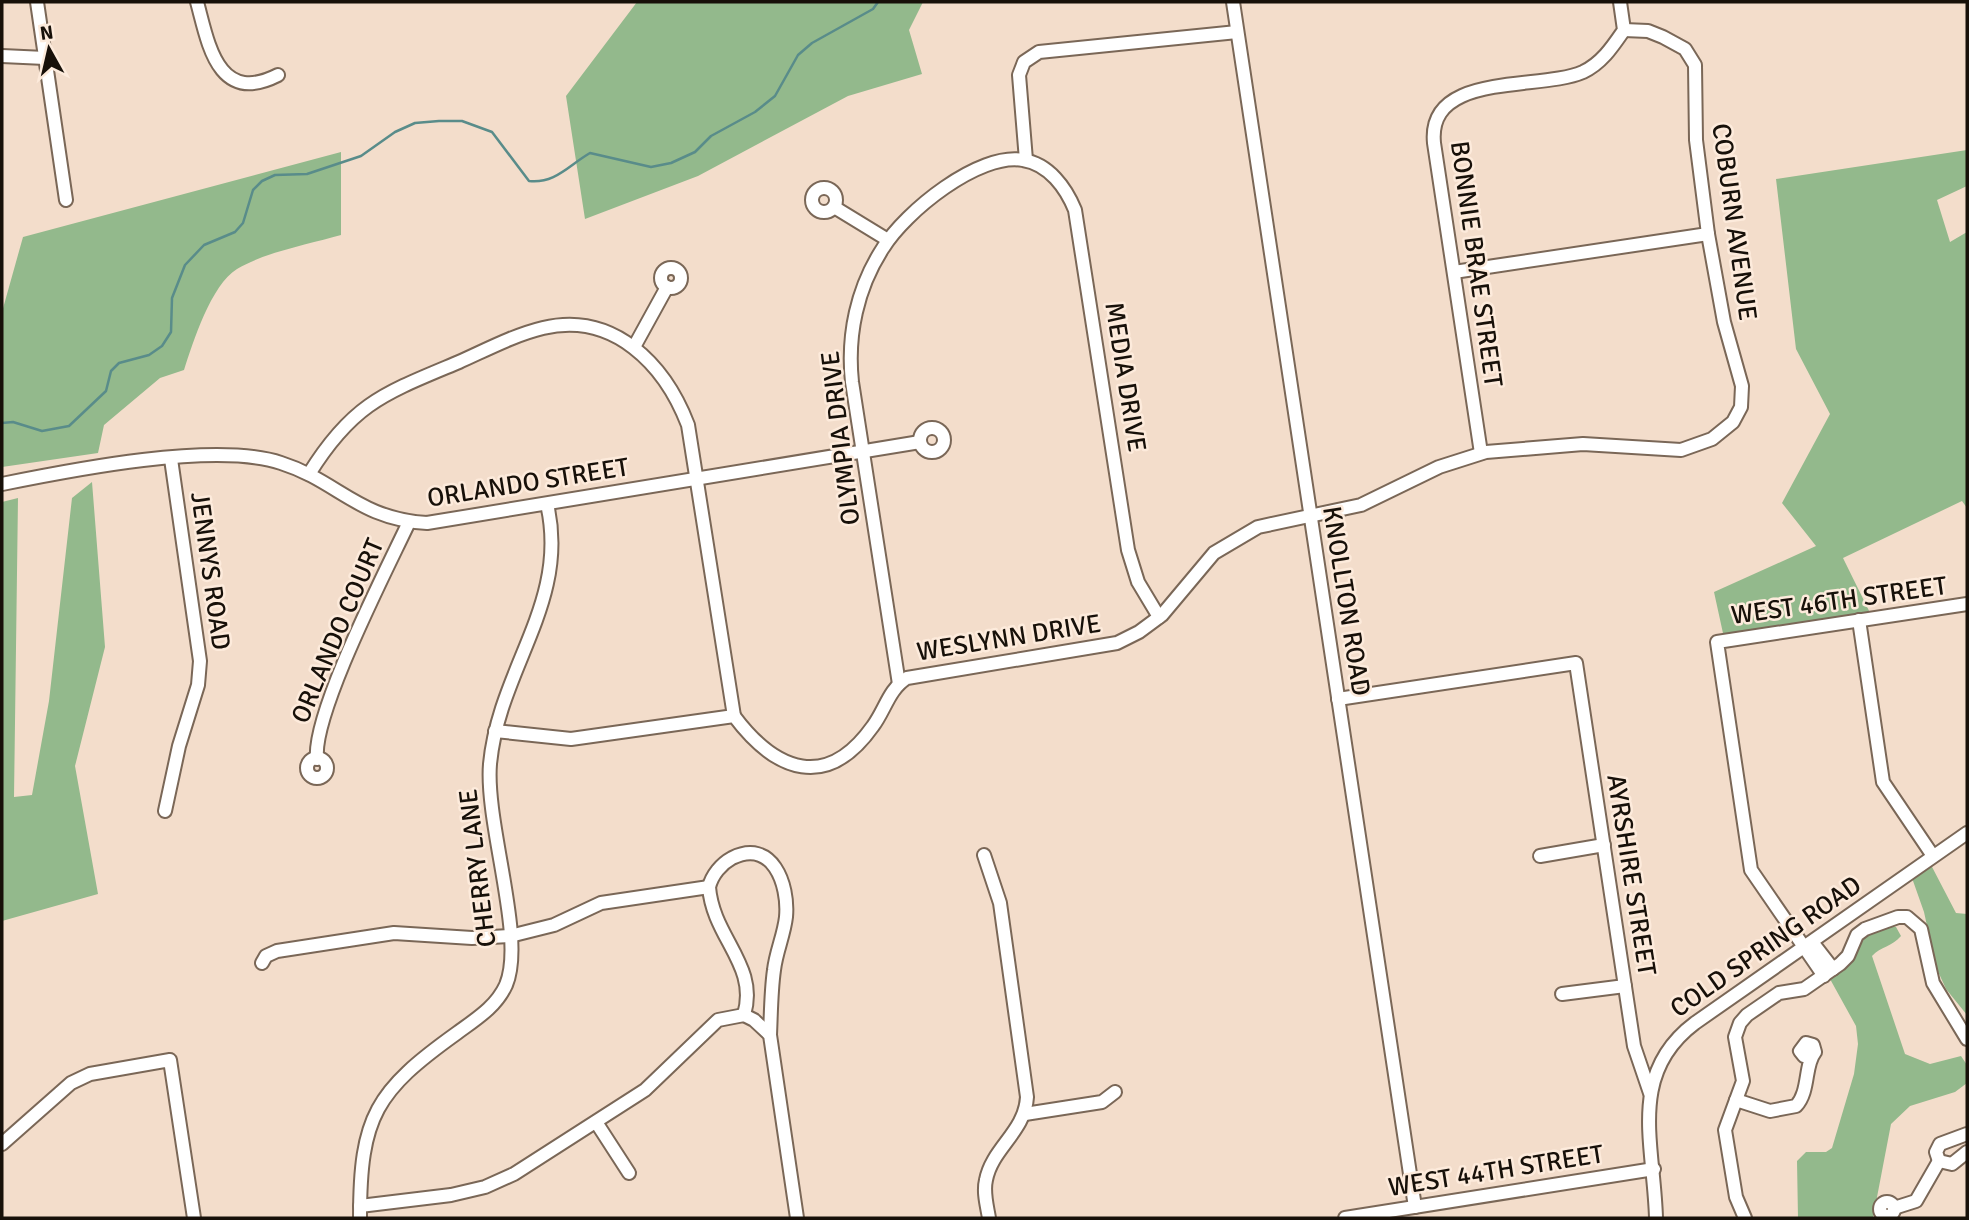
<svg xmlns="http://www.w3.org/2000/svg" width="1969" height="1220" font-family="Signika,sans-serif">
<rect width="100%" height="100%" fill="#f3ddcb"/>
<g fill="#93b98c">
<path d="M 637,2 L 923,2 L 909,30 L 922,74 L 848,96 L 698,176 L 585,219 L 566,96 Z"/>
<path d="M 1967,150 L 1967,186 L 1937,200 L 1950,242 L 1967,232 L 1967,508 L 1962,501 L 1843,558 L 1876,625 L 1726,647 L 1714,592 L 1816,546 L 1782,503 L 1830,414 L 1796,349 L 1776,179 Z"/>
<path d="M 341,152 L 341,235 C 310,244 265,252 237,269 C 211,285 193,342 184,370 L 160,378 L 104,425 L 98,453 L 2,467 L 2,312 L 23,237 Z"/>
<path d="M 92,482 L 105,647 L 75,766 L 98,894 L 2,921 L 2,502 L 18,498 L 14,797 L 32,795 L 49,701 L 72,498 Z"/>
<path d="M 1931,865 L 1956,913 L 1967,914 L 1967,1015 L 1946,989 L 1936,967 L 1924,912 L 1912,878 Z"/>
<path d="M 1886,925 L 1896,927 L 1901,936 C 1892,947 1881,946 1872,956 L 1905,1054 L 1930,1064 L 1961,1056 L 1967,1065 L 1967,1083 L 1955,1092 L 1910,1106 L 1891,1124 L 1873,1218 L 1798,1218 L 1797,1161 L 1806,1152 L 1826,1152 L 1832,1148 L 1854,1074 L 1858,1044 L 1856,1026 L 1830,979 L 1854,956 L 1867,934 Z"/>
</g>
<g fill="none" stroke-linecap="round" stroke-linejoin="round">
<path stroke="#598c8a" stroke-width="2.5" d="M 2,423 L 13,422 L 42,431 L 69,426 L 106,391 L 111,371 L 119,363 L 149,355 L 162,346 L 171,332 L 172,298 L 185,265 L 204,245 L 235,232 L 243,223 L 253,190 L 262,181 L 275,175 L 307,174 L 361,156 L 395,132 L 415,123 L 439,121 L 462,121 L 492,132 L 529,181 C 555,184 569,165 590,153 L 651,167 L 671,163 L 695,152 L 711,136 L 755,112 L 775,96 L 798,55 L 812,43 L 873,9 L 878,2"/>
<defs>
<g id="minor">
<path d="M 37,2 L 66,200"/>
<path d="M 197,2 C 208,42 217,106 278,75"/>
<path d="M 1233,2 L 1415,1207"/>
<path d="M 2,56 L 45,58"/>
<path d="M 1026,160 L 1019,75 L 1024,62 L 1039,52 L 1237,32"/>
<circle cx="824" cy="200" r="12"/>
<path d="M 834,207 L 888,240"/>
<circle cx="671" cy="278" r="10"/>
<path d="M 1454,272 L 1708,234"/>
<path d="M 634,347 L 667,287"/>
<circle cx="932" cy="440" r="12"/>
<path d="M 1481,453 L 1434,143 C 1427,71 1540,91 1583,72 C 1602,63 1613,46 1624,30 L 1620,2"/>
<path d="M 309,474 C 353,403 385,393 459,362 C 486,350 514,335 543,328 C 614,311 665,365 688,425 L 734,716"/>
<path d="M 2,484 C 71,470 216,441 281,463 C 338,481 358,519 427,523 L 920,442"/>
<path d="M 1859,620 L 1883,782 L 1933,856"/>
<path d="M 899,684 L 852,382 C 847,335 857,288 883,248 C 905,212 979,152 1023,160 C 1049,164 1066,188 1075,210 L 1128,550 L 1138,582 L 1159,617"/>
<path d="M 1338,699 L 1576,663 L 1634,1046 L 1650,1093"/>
<path d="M 495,731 L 571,739 L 734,716 C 776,772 827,791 873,726 C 885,710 889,689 907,678 L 1117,643 L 1139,632 L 1162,615 L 1214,553 L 1258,527 L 1361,505 L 1439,467 L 1486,452 L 1583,444 L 1681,450 L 1712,439 L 1733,422 L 1741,407 L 1742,386 L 1724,322 L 1708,234 L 1696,140 L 1695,65 L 1685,49 L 1663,37 L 1648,31 L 1624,30"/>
<circle cx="317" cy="768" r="10"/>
<path d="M 317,759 C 312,714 387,569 409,522"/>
<path d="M 165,811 L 179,746 L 198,685 L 200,661 L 171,459"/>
<path d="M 984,855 L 1000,903 L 1027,1097 C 1025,1132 992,1148 986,1180 C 983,1192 987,1206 989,1218"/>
<path d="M 1540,856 L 1604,845"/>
<path d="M 1812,942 L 1833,969"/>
<path d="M 262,963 L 266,956 L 277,951 L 394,933 L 472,938 L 510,936 L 554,925 L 601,903 L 709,887"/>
<path d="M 1824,976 L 1751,870 L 1717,642 L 1967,604"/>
<path d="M 1562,994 L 1625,986"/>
<path d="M 744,1015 C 759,965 713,938 709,887 C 712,875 721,864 732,858 C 772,838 789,884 786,917 C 784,935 776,952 774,970 C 771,991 771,1013 770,1035"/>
<path d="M 1736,1100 L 1770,1111 L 1796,1106 C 1810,1091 1804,1065 1815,1052 L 1813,1045 L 1806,1043 L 1800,1051 L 1804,1056 L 1810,1057"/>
<path d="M 1025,1114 L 1102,1102 L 1115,1092"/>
<path d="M 596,1122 L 629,1173"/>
<path d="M 2,1144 L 71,1083 L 90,1074 L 170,1060 L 194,1218"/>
<path d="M 1939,1161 L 1936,1152 L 1940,1144 L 1967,1134"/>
<path d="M 1939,1161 L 1952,1164 L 1967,1152"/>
<circle cx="1887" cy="1209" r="7"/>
<path d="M 360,1206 L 451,1195 L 485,1187 L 514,1174 L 645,1090 L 718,1020 L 744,1015 L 754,1020 L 770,1035 L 797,1218"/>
<path d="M 1894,1208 L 1916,1201 L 1939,1161"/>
<path d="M 360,1218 C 360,1116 376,1091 457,1033 C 476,1019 496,1007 506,985 C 526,938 485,824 490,764 C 499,668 570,602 547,504"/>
<path d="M 1345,1218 L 1654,1169"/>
<path d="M 1656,1218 C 1654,1144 1627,1074 1695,1023 L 1967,833"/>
<path d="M 1745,1218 L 1736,1197 L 1725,1130 L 1743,1081 L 1735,1037 L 1740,1023 L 1747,1015 L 1779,993 L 1804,989 L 1840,964 L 1848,956 L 1857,935 L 1865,929 L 1898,917 L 1907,917 L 1921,929 L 1933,983 L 1967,1039"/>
</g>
</defs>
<use href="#minor" stroke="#7a6757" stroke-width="16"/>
<use href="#minor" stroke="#fff" stroke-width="12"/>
</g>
<g text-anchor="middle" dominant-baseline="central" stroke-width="5" stroke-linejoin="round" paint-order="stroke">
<g font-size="26" fill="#171009" stroke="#fdebdc">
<text transform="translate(1734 222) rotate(82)">COBURN AVENUE</text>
<text transform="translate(1476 264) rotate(82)">BONNIE BRAE STREET</text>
<text transform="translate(1125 377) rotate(81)">MEDIA DRIVE</text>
<text transform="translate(841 438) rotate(-97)">OLYMPIA DRIVE</text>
<text transform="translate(528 483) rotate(-9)">ORLANDO STREET</text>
<text transform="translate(210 571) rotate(82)">JENNYS ROAD</text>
<text transform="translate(1346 601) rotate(81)">KNOLLTON ROAD</text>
<text transform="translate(1839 601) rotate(-8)">WEST 46TH STREET</text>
<text transform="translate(338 631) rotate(-67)">ORLANDO COURT</text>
<text transform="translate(1009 638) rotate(-9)">WESLYNN DRIVE</text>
<text transform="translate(478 868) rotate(-97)">CHERRY LANE</text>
<text transform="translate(1631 875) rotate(81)">AYRSHIRE STREET</text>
<text transform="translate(1766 947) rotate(-35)">COLD SPRING ROAD</text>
<text transform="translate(1496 1171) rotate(-9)">WEST 44TH STREET</text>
</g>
</g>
<rect width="1969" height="1220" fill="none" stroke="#171009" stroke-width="7"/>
<g transform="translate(49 49) rotate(352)" stroke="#fdebdc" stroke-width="5" paint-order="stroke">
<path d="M0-5L12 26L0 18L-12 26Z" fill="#171009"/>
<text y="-10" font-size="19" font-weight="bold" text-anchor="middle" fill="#171009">N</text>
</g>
</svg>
